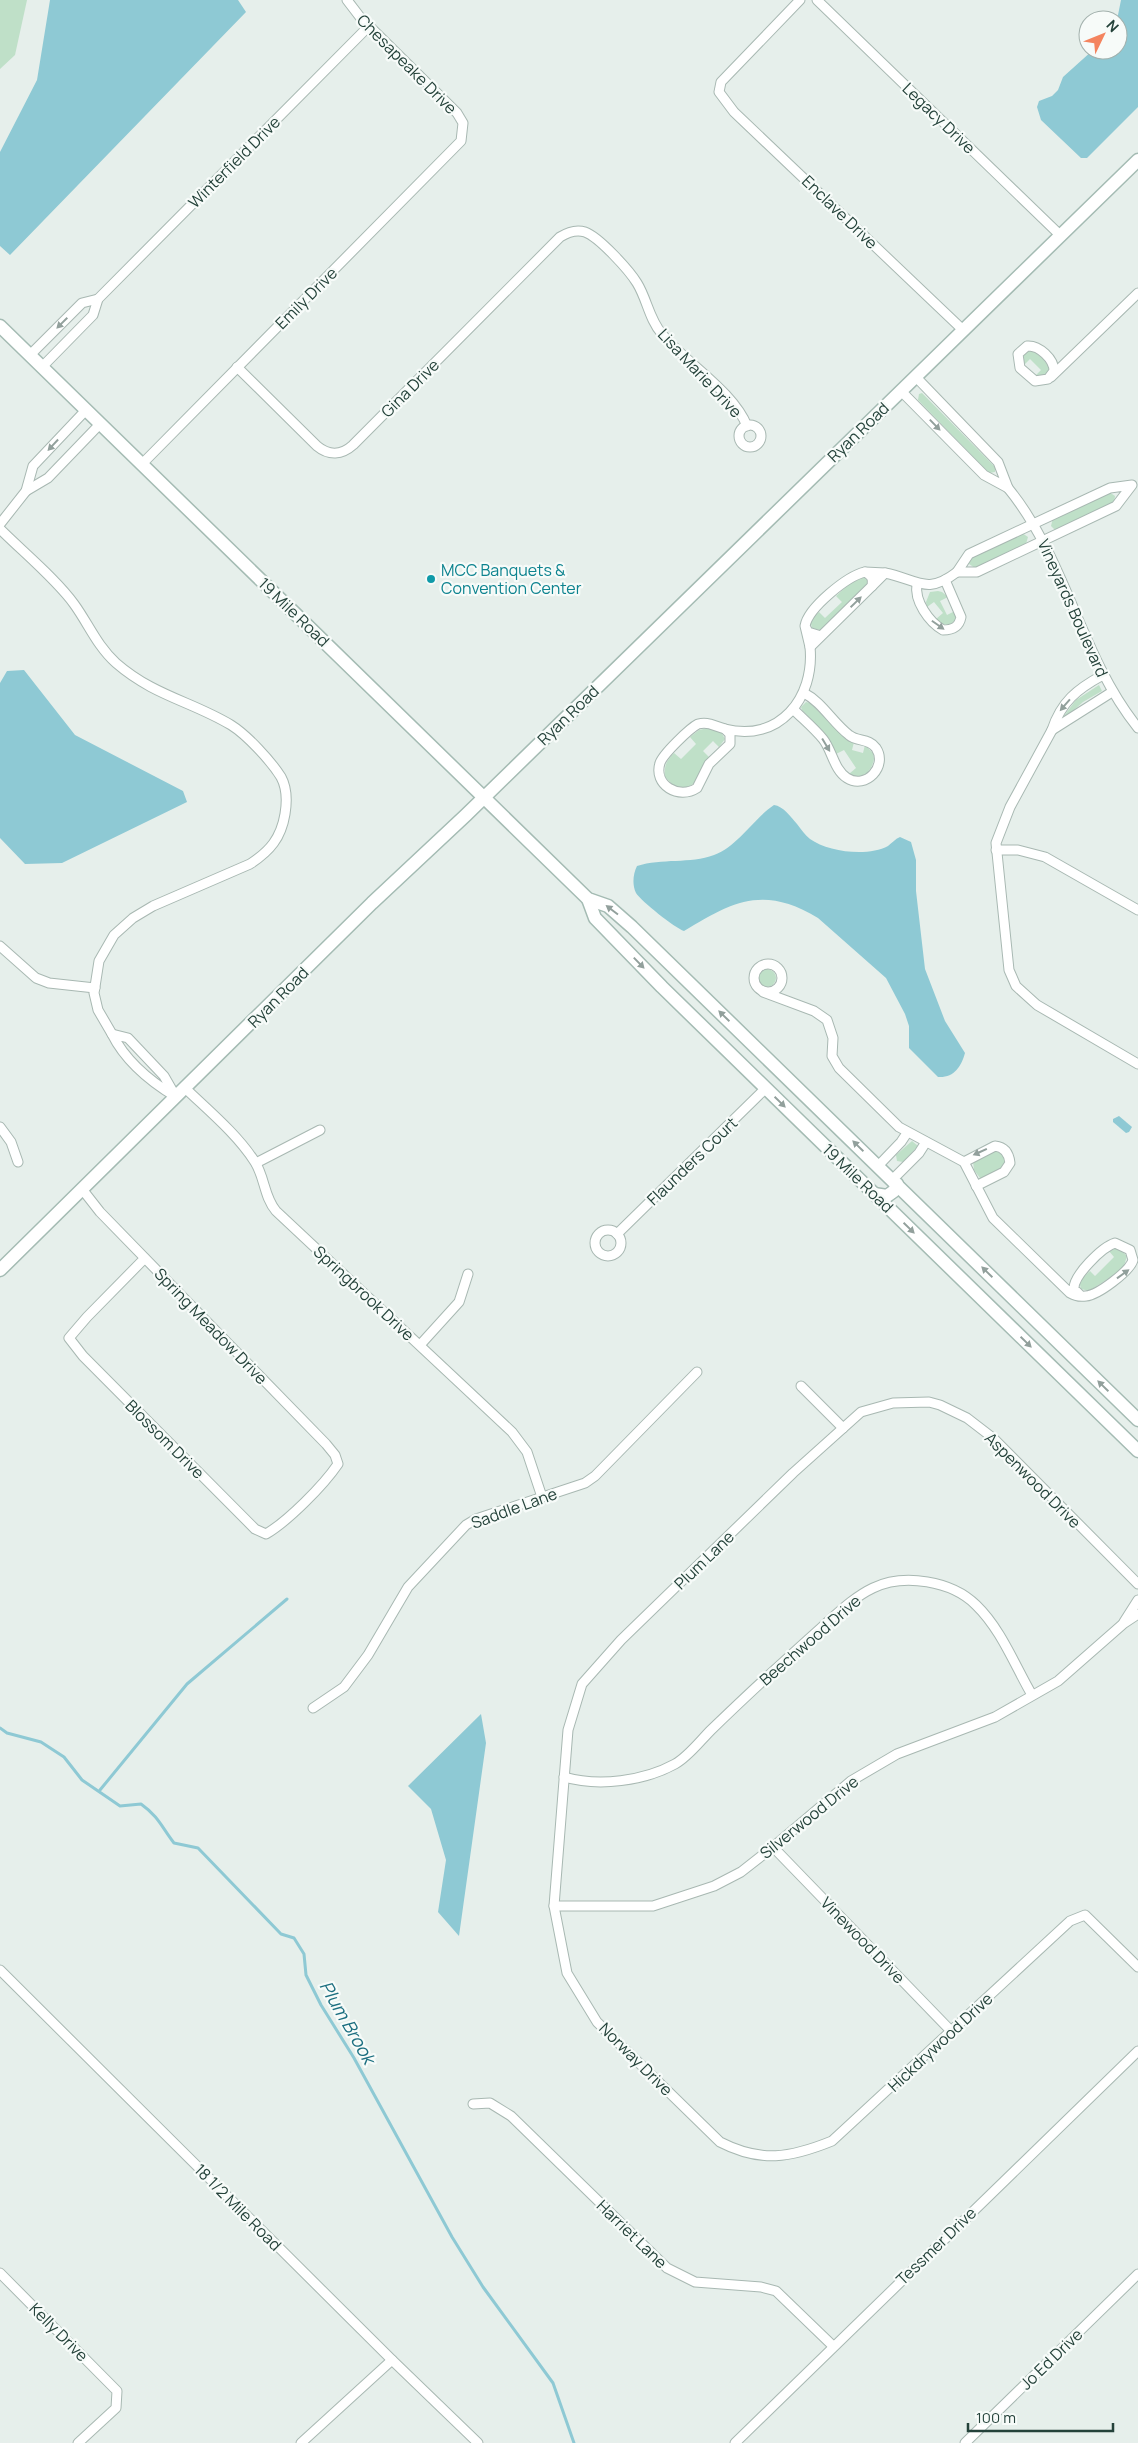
<svg xmlns="http://www.w3.org/2000/svg" width="1138" height="2443" font-family="Manrope,sans-serif">
<rect width="100%" height="100%" fill="#e6efeb"/>
<g fill="#bfe0c8">
<path d="M 0,0 L 27,0 L 15,55 L 0,69 Z"/>
<path d="M 1030,351 C 1039,353 1046,361 1049,369 L 1046,375 L 1035,376 L 1041,370 L 1030,359 L 1024,365 L 1022,359 L 1025,353 Z"/>
<path d="M 922,393 L 995,467 L 995,472 L 989,473 L 918,400 L 919,394 Z"/>
<path d="M 1109,492 L 1115,496 L 1114,503 L 1058,529 L 1054,529 L 1051,526 L 1053,518 Z"/>
<path d="M 1022,533 L 1028,537 L 1026,544 L 975,568 L 969,564 L 970,558 Z"/>
<path d="M 863,577 L 868,580 L 866,586 L 820,630 L 812,628 L 810,620 L 819,612 L 825,618 L 842,602 L 836,596 L 848,585 Z"/>
<path d="M 938,591 L 942,592 L 948,597 L 940,601 L 947,615 L 955,611 L 956,620 L 949,625 L 941,624 L 936,619 L 943,613 L 934,602 L 927,607 L 926,602 L 930,592 Z"/>
<path d="M 1099,685 L 1102,691 L 1083,702 L 1066,717 L 1063,717 L 1076,700 Z"/>
<path d="M 806,702 L 810,703 L 843,736 L 854,742 L 852,750 L 863,753 L 865,745 L 873,753 L 874,759 C 871,773 862,780 849,774 L 856,768 L 844,750 L 836,754 L 827,736 L 802,710 L 801,707 Z"/>
<path d="M 708,728 L 721,732 L 725,739 L 719,747 L 713,741 L 703,751 L 709,757 C 698,771 699,792 675,787 L 665,777 C 664,766 666,761 674,753 L 681,759 L 696,744 L 690,737 L 699,730 Z"/>
<circle cx="767" cy="978" r="9"/>
<path d="M 912,1141 L 918,1146 L 903,1162 L 897,1161 L 896,1155 Z"/>
<path d="M 993,1150 C 1020,1151 999,1179 980,1178 L 974,1170 L 973,1161 Z"/>
<path d="M 1118,1248 L 1127,1256 L 1123,1269 L 1089,1291 L 1081,1289 L 1079,1281 L 1090,1271 L 1095,1276 L 1114,1257 L 1109,1251 Z"/>
</g>
<g fill="#8ec9d4">
<path d="M 50,0 L 238,0 L 246,12 L 10,255 L 0,246 L 0,152 L 37,80 Z"/>
<path d="M 1121,0 L 1138,0 L 1138,107 L 1087,158 L 1081,158 L 1041,120 L 1037,107 L 1039,101 L 1052,96 L 1058,90 L 1063,77 L 1093,50 L 1118,50 L 1117,20 Z"/>
<path d="M 24,670 L 75,735 L 183,791 L 187,802 L 62,863 L 25,864 L 0,838 L 0,683 L 7,671 Z"/>
<path d="M 774,805 C 783,806 791,817 797,824 C 801,829 805,835 810,839 C 828,852 868,857 888,846 C 892,843 895,839 900,837 L 911,842 L 916,860 L 916,891 L 925,969 L 945,1021 L 965,1053 C 961,1067 954,1078 938,1077 L 909,1048 L 909,1026 L 905,1014 L 886,978 L 818,918 C 764,885 733,901 684,931 C 675,928 641,901 636,893 C 632,885 633,874 637,866 C 662,858 690,864 714,855 C 738,846 753,819 774,805 Z"/>
<path d="M 1119,1116 L 1132,1127 L 1129,1132 L 1126,1133 L 1113,1122 L 1113,1119 Z"/>
<path d="M 481,1714 L 486,1743 L 459,1936 L 438,1912 L 446,1860 L 431,1809 L 408,1786 Z"/>
</g>
<g fill="none" stroke-linecap="round" stroke-linejoin="round">
<g stroke="#8ec9d4" stroke-width="3">
<path d="M 0,1728 L 7,1733 L 41,1742 L 64,1757 L 82,1780 L 120,1806 L 141,1804 C 159,1817 161,1826 174,1843 L 198,1848 L 281,1934 L 294,1938 L 304,1954 L 306,1975 L 321,2005 L 354,2058 L 452,2237 L 483,2287 L 553,2383 L 574,2443"/>
<path d="M 100,1790 L 187,1684 L 287,1599"/>
</g>
<defs>
<g id="street">
<path d="M 800,0 L 721,82 L 719,92 L 734,112 L 963,330"/>
<path d="M 817,0 L 1061,236"/>
<path d="M 1027,346 C 1039,345 1054,359 1054,371 L 1048,379 L 1035,381 L 1020,368 L 1018,354 Z"/>
<path d="M 30,355 L 82,303 L 98,299"/>
<path d="M 42,367 L 93,315 L 98,299 L 369,26"/>
<path d="M 237,367 L 317,446 C 329,456 342,455 353,445 L 560,237 C 568,232 576,229 585,232 C 599,237 629,270 637,283 C 647,299 649,319 662,334 C 687,364 733,391 747,426"/>
<path d="M 1051,377 L 1138,293"/>
<path d="M 901,391 L 984,475 L 1008,488 L 998,462 L 915,376"/>
<circle cx="750" cy="436" r="11"/>
<path d="M 142,464 L 461,141 L 463,123 L 457,113 L 360,17 L 347,0"/>
<path d="M 1132,485 L 1116,506 L 977,572 L 957,572 L 969,554 L 1110,488 Z"/>
<path d="M 1008,488 C 1067,560 1080,656 1138,728"/>
<path d="M 26,491 L 48,478 L 100,424"/>
<path d="M 0,524 L 26,491 L 33,466 L 86,410"/>
<path d="M 0,529 C 22,551 57,580 74,604 C 88,623 97,646 116,663 C 154,696 191,701 231,725 C 247,735 271,761 281,777 C 287,788 287,802 285,814 C 281,838 270,851 250,864 L 153,906 L 133,918 L 114,935 L 99,961 L 94,993 L 98,1010 L 112,1034"/>
<path d="M 865,572 L 885,573 L 872,586"/>
<path d="M 885,573 C 917,579 926,596 957,572"/>
<path d="M 917,584 C 914,601 929,622 943,630 C 953,630 959,627 961,617 L 945,580"/>
<path d="M 805,626 L 810,647 L 872,586 C 873,578 872,576 865,572 C 847,576 808,608 805,626 L 808,632 L 821,636"/>
<path d="M 1103,675 C 1077,689 1061,702 1052,730 L 1112,692"/>
<path d="M 793,709 C 803,719 814,728 823,739 C 832,750 834,770 847,778 C 866,790 888,766 876,748 C 869,738 857,742 849,735 C 833,723 822,702 804,693"/>
<path d="M 710,724 L 725,729 L 730,734 L 730,744 L 709,764 L 697,788 C 679,800 653,785 660,763 C 663,754 690,728 698,724 C 702,723 706,723 710,724 Z"/>
<path d="M 725,729 C 779,743 815,698 810,647"/>
<path d="M 1052,730 L 1010,807 L 996,843 L 1009,970 L 1016,986 L 1037,1005 L 1138,1064"/>
<path d="M 996,850 L 1018,850 L 1045,857 L 1138,910"/>
<path d="M 0,946 L 36,978 L 49,983 L 95,988"/>
<circle cx="768" cy="978" r="14"/>
<path d="M 763,992 L 814,1011 L 827,1020 L 833,1038 L 832,1056 L 839,1068 L 899,1127 L 964,1162 L 993,1218 L 1070,1293 C 1075,1296 1080,1297 1086,1296 C 1098,1295 1130,1271 1133,1260 L 1130,1250 L 1115,1243 C 1102,1247 1073,1276 1074,1289 L 1081,1296"/>
<path d="M 112,1034 L 128,1038 L 164,1076 L 176,1097 C 151,1082 125,1060 112,1034 Z"/>
<path d="M 185,1088 C 209,1111 237,1134 255,1162 C 265,1178 264,1197 276,1211 L 512,1432 L 527,1452 L 542,1497"/>
<path d="M 0,1127 L 11,1142 L 18,1162"/>
<path d="M 964,1162 L 995,1146 C 1005,1147 1009,1154 1010,1163 L 1004,1172 L 976,1186"/>
<path d="M 256,1163 L 320,1130"/>
<path d="M 878,1166 L 901,1142 L 907,1133"/>
<path d="M 892,1180 L 919,1153 L 926,1142"/>
<path d="M 82,1189 L 100,1212 L 326,1444 L 335,1455 L 338,1464 C 323,1486 288,1521 266,1534 L 255,1529 L 83,1356 L 69,1338 L 87,1317 L 145,1258"/>
<circle cx="608" cy="1243" r="13"/>
<path d="M 617,1234 L 766,1088"/>
<path d="M 420,1345 L 459,1302 L 468,1274"/>
<path d="M 801,1386 L 843,1428"/>
<path d="M 1138,1584 L 993,1438 L 967,1418 L 940,1405 L 929,1402 L 893,1403 L 861,1412 L 793,1473 L 621,1640 L 582,1684 L 568,1730 L 554,1906 L 567,1973 L 597,2022 L 720,2142 C 761,2163 790,2158 832,2141 L 1070,1921 L 1085,1915 L 1138,1967"/>
<path d="M 1124,1622 L 1138,1600"/>
<path d="M 313,1708 L 344,1687 L 368,1655 L 408,1587 L 466,1525 L 476,1519 L 585,1483 L 595,1476 L 697,1372"/>
<path d="M 564,1777 C 599,1787 644,1781 675,1764 C 688,1757 700,1741 711,1730 C 747,1695 784,1661 822,1627 C 838,1613 854,1597 873,1588 C 904,1573 952,1581 976,1605 C 1001,1629 1015,1666 1032,1695"/>
<path d="M 773,1847 L 952,2032"/>
<path d="M 554,1906 L 653,1906 L 714,1886 L 741,1872 L 773,1847 L 851,1781 L 897,1754 L 995,1717 L 1058,1681 L 1123,1624 L 1138,1614"/>
<path d="M 0,1970 L 392,2360 L 478,2443"/>
<path d="M 473,2104 L 490,2103 L 511,2116 L 667,2268 L 695,2282 L 761,2287 L 776,2291 L 833,2346"/>
<path d="M 0,2273 L 117,2391 L 116,2408 L 78,2443"/>
<path d="M 301,2443 L 392,2360"/>
<path d="M 735,2443 L 1138,2051"/>
<path d="M 965,2443 L 1138,2274"/>
</g>
<g id="secondary">
<path d="M 0,326 L 588,899 L 608,906 L 632,927 L 1138,1420"/>
<path d="M 588,899 L 595,918 L 662,987 L 1138,1451"/>
<path d="M 874,1194 L 887,1196 L 894,1191 L 897,1184"/>
<path d="M 0,1270 L 372,903 L 466,815 L 1138,160"/>
</g>
</defs>
<use href="#street" stroke="#a8b8b2" stroke-width="11"/>
<use href="#secondary" stroke="#a4bbb3" stroke-width="15"/>
<use href="#street" stroke="#fff" stroke-width="9"/>
<use href="#secondary" stroke="#fff" stroke-width="12"/>
</g>
<defs><path id="oneway-solid" d="M-6-.8H1V-3.2L6.5 0L1 3.2V.8H-6Z" transform="scale(1.25)"/></defs>
<g fill="#92a09c">
<use href="#oneway-solid" transform="translate(62 323) rotate(135)"/>
<use href="#oneway-solid" transform="translate(935 425) rotate(46)"/>
<use href="#oneway-solid" transform="translate(53 445) rotate(133)"/>
<use href="#oneway-solid" transform="translate(856 602) rotate(-44)"/>
<use href="#oneway-solid" transform="translate(938 625) rotate(35)"/>
<use href="#oneway-solid" transform="translate(1065 705) rotate(131)"/>
<use href="#oneway-solid" transform="translate(826 745) rotate(59)"/>
<use href="#oneway-solid" transform="translate(612 910) rotate(-143)"/>
<use href="#oneway-solid" transform="translate(639 963) rotate(46)"/>
<use href="#oneway-solid" transform="translate(724 1016) rotate(-136)"/>
<use href="#oneway-solid" transform="translate(780 1102) rotate(44)"/>
<use href="#oneway-solid" transform="translate(858 1146) rotate(-136)"/>
<use href="#oneway-solid" transform="translate(980 1152) rotate(156)"/>
<use href="#oneway-solid" transform="translate(909 1228) rotate(44)"/>
<use href="#oneway-solid" transform="translate(987 1272) rotate(-136)"/>
<use href="#oneway-solid" transform="translate(1123 1274) rotate(-36)"/>
<use href="#oneway-solid" transform="translate(1026 1342) rotate(44)"/>
<use href="#oneway-solid" transform="translate(1103 1386) rotate(-136)"/>
</g>
<circle fill="#0f9aa8" stroke="#f7fbf9" stroke-width="2" cx="431" cy="579" r="5"/>
<g text-anchor="middle" dominant-baseline="central" stroke-width="4.5" stroke-linejoin="round" paint-order="stroke">
<g font-size="16" fill="#24423a" stroke="#f7fbf9">
<text transform="translate(407 64) rotate(45)">Chesapeake Drive</text>
<text transform="translate(939 118) rotate(44)">Legacy Drive</text>
<text transform="translate(234 162) rotate(-45)">Winterfield Drive</text>
<text transform="translate(840 212) rotate(44)">Enclave Drive</text>
<text transform="translate(306 298) rotate(-45)">Emily Drive</text>
<text transform="translate(700 373) rotate(47)">Lisa Marie Drive</text>
<text transform="translate(410 388) rotate(-45)">Gina Drive</text>
<text transform="translate(858 432) rotate(-44)">Ryan Road</text>
<text transform="translate(1073 608) rotate(66)">Vineyards Boulevard</text>
<text transform="translate(294 612) rotate(44)">19 Mile Road</text>
<text transform="translate(568 715) rotate(-44)">Ryan Road</text>
<text transform="translate(278 997) rotate(-45)">Ryan Road</text>
<text transform="translate(692 1161) rotate(-44)">Flaunders Court</text>
<text transform="translate(858 1178) rotate(44)">19 Mile Road</text>
<text transform="translate(364 1293) rotate(43)">Springbrook Drive</text>
<text transform="translate(211 1326) rotate(46)">Spring Meadow Drive</text>
<text transform="translate(165 1439) rotate(45)">Blossom Drive</text>
<text transform="translate(1033 1480) rotate(45)">Aspenwood Drive</text>
<text transform="translate(514 1508) rotate(-20)">Saddle Lane</text>
<text transform="translate(704 1560) rotate(-44)">Plum Lane</text>
<text transform="translate(810 1640) rotate(-41)">Beechwood Drive</text>
<text transform="translate(809 1817) rotate(-39)">Silverwood Drive</text>
<text transform="translate(863 1940) rotate(46)">Vinewood Drive</text>
<text transform="translate(940 2042) rotate(-43)">Hickdrywood Drive</text>
<text transform="translate(636 2059) rotate(45)">Norway Drive</text>
<text transform="translate(238 2207) rotate(45)">18 1/2 Mile Road</text>
<text transform="translate(632 2234) rotate(44)">Harriet Lane</text>
<text transform="translate(936 2246) rotate(-44)">Tessmer Drive</text>
<text transform="translate(59 2332) rotate(45)">Kelly Drive</text>
<text transform="translate(1051 2359) rotate(-44)">Jo Ed Drive</text>
</g>
<g font-size="16" fill="#0d838f" stroke="#f7fbf9" text-anchor="start">
<text x="441" y="570">MCC Banquets &amp;<tspan x="441" dy="18">Convention Center</tspan></text>
</g>
<g font-size="18" font-style="italic" fill="#1c6f80" stroke="#f7fbf9">
<text transform="translate(348 2022) rotate(60)">Plum Brook</text>
</g>
</g>
<g transform="translate(1103 35) rotate(47)"><circle r="24" fill="#f7fbf9" stroke="#a3b1ad"/>
<path d="M0-4L9 19L0 12L-9 19Z" fill="#f4845f"/>
<text y="-8" font-size="14" font-weight="bold" text-anchor="middle" fill="#24423a">N</text>
</g>
<path d="M968 2423v8h145v-8" fill="none" stroke="#24423a" stroke-width="2.5"/>
<text x="976" y="2423" font-size="15" fill="#24423a" stroke="#f7fbf9" stroke-width="4" paint-order="stroke">100 m</text>
</svg>
